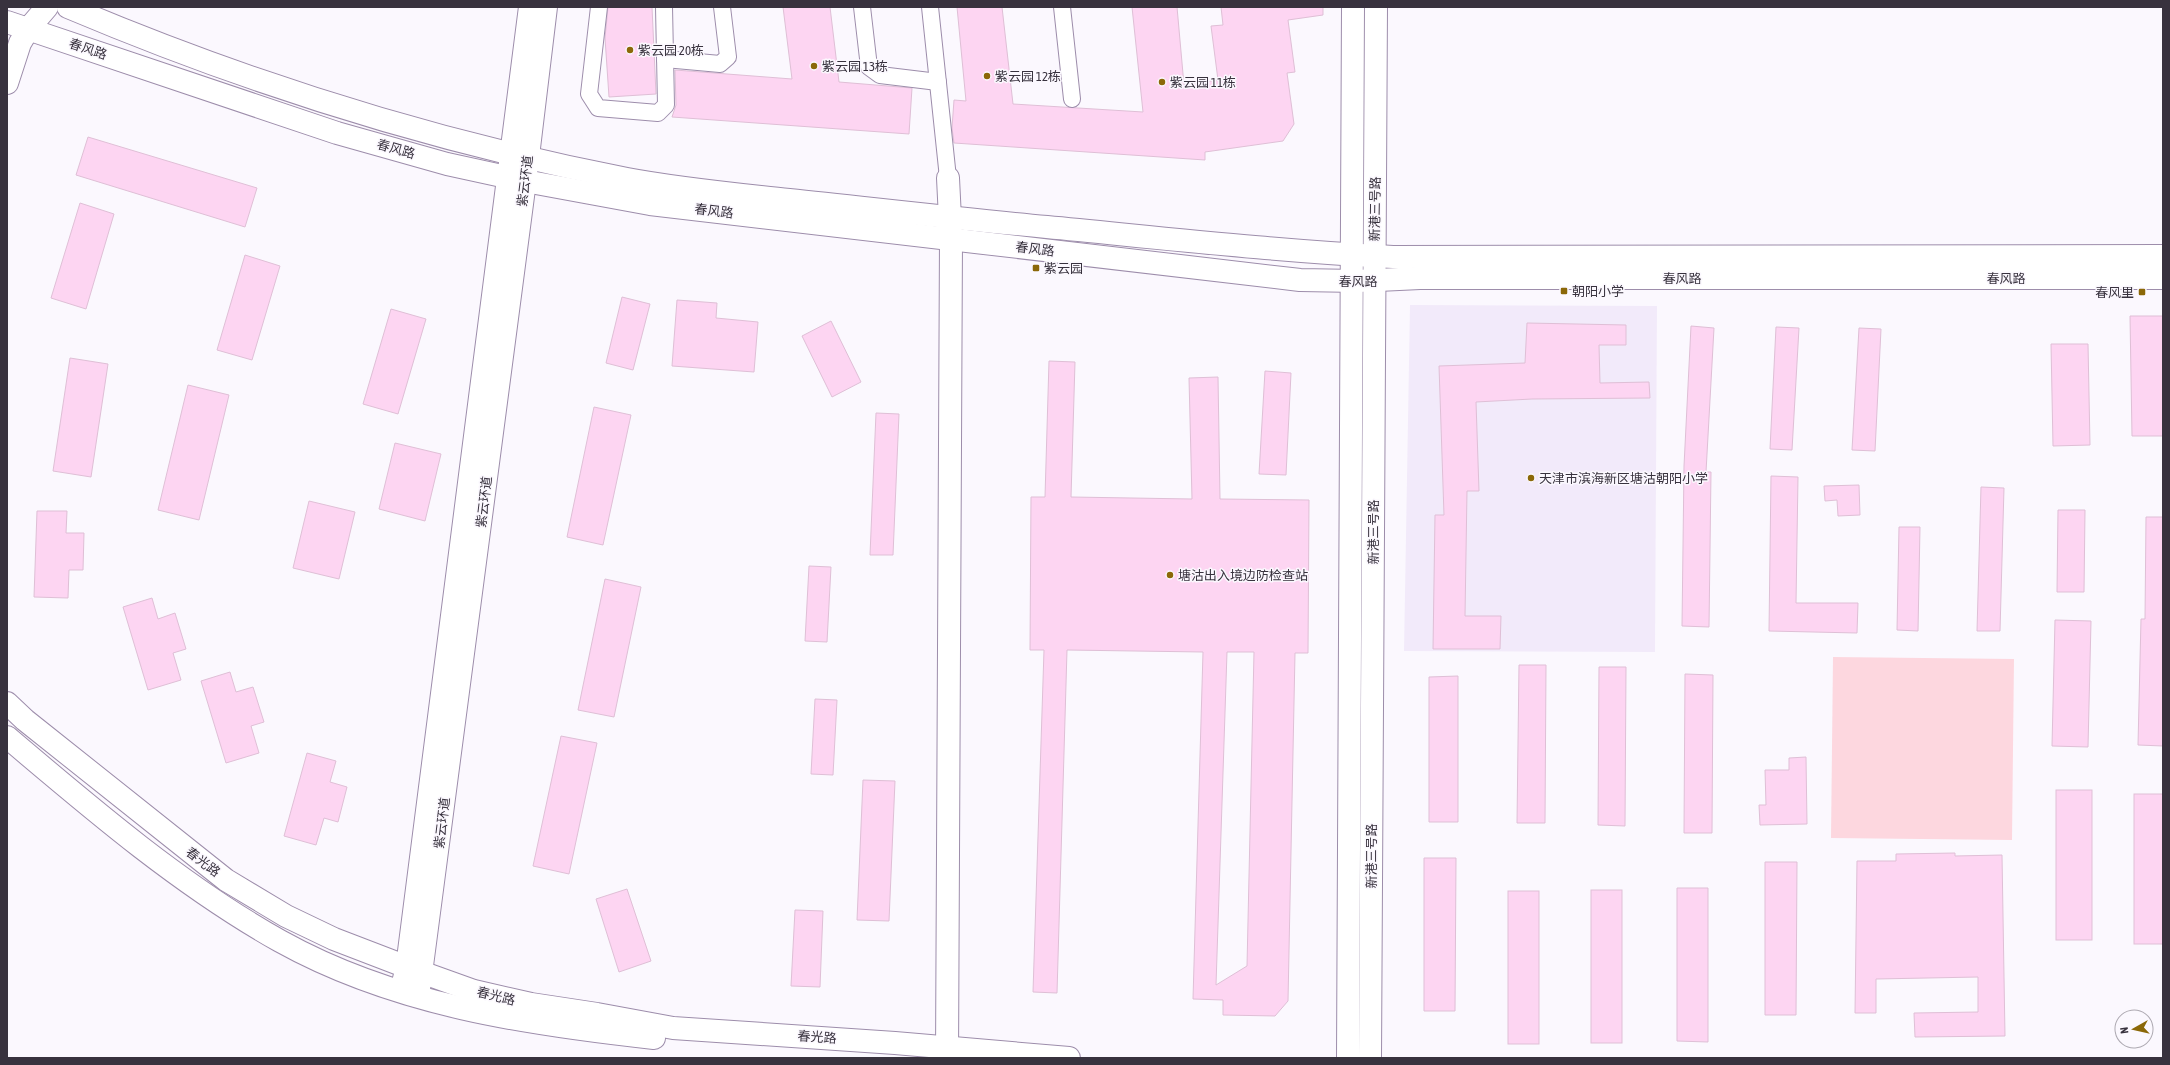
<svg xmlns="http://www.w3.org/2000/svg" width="2170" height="1065" font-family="'Asap Condensed','Noto Sans SC',sans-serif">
<rect width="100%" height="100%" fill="#fbf8fe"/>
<path fill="#f2eafa" d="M 1410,305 L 1657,306 L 1655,652 L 1404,651 Z"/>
<path fill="#fdd7df" d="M 1833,657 L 2014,659 L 2012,840 L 1831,838 Z"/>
<g fill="#fdd5f2" stroke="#dfbfd6" fill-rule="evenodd">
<path d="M 608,7 L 652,7 L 656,94 L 609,97 L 605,38 Z"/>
<path d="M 783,7 L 830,7 L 839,82 L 912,88 L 909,134 L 672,117 L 676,105 L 675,70 L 792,79 Z"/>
<path d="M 957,7 L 1002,7 L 1013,104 L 1143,112 L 1132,7 L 1177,7 L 1184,85 L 1218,80 L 1211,26 L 1223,25 L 1221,7 L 1323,7 L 1323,15 L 1288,20 L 1295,72 L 1287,73 L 1294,124 L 1283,141 L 1205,152 L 1205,160 L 954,143 L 952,128 L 954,100 L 966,101 Z"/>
<path d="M 88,137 L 257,188 L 245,227 L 76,175 Z"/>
<path d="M 80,203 L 114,214 L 86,309 L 51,298 Z"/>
<path d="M 245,255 L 280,266 L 252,360 L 217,350 Z"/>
<path d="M 622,297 L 650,304 L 633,370 L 606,363 Z"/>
<path d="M 677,300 L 717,303 L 716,318 L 758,322 L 754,372 L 672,366 Z"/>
<path d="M 391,309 L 426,319 L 398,414 L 363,404 Z"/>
<path d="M 2130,316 L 2163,316 L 2163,436 L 2132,436 Z"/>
<path d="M 831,321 L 861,382 L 832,397 L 802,336 Z"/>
<path d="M 1527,323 L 1626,325 L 1626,345 L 1599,345 L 1600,383 L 1649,382 L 1650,398 L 1532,399 L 1476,402 L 1479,491 L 1467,491 L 1465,616 L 1501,616 L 1500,649 L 1433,649 L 1435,515 L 1444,515 L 1439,366 L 1525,363 Z"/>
<path d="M 1691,326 L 1714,328 L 1706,472 L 1711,472 L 1709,627 L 1682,626 L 1684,466 Z"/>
<path d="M 1776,327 L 1799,328 L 1792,450 L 1770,449 Z"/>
<path d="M 1859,328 L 1881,329 L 1875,451 L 1852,450 Z"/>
<path d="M 2051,344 L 2088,344 L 2090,445 L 2053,446 Z"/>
<path d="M 70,358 L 108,364 L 91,477 L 53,471 Z"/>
<path d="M 1049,361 L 1075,362 L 1071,497 L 1192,499 L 1189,378 L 1218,377 L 1220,499 L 1309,500 L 1308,653 L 1295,653 L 1288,1001 L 1275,1016 L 1223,1015 L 1223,1000 L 1193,999 L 1203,652 L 1067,650 L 1057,993 L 1033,992 L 1044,650 L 1030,650 L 1031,497 L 1045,497 ZM 1227,652 L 1254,652 L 1247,966 L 1216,985 Z"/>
<path d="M 1265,371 L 1291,373 L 1286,475 L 1259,474 Z"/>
<path d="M 188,385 L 229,395 L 199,520 L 158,510 Z"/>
<path d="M 594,407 L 631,415 L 603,545 L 567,537 Z"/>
<path d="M 876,413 L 899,414 L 893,555 L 870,555 Z"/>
<path d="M 395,443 L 441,454 L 425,521 L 379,509 Z"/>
<path d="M 1771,476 L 1798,477 L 1796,603 L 1858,603 L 1857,633 L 1769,631 Z"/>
<path d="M 1859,485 L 1860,515 L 1838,516 L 1837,500 L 1825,501 L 1824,486 Z"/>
<path d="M 1981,487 L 2004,488 L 2000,631 L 1977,631 Z"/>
<path d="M 309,501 L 355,512 L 339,579 L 293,568 Z"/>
<path d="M 2058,510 L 2085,510 L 2084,592 L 2057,592 Z"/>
<path d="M 37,511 L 67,511 L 66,533 L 84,533 L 83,570 L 69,570 L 68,598 L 34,597 Z"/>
<path d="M 2146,517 L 2163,517 L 2163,746 L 2138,745 L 2141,619 L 2145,619 Z"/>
<path d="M 1899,527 L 1920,527 L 1918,631 L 1897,630 Z"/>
<path d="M 809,566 L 831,567 L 827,642 L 805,641 Z"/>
<path d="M 605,579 L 641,587 L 614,717 L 578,710 Z"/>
<path d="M 152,598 L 158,619 L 175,613 L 186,649 L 173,653 L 181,680 L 148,690 L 123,607 Z"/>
<path d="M 2055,620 L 2091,621 L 2088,747 L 2052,746 Z"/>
<path d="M 1519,665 L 1546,665 L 1545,823 L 1517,823 Z"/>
<path d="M 1599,667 L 1626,667 L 1625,826 L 1598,825 Z"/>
<path d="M 230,672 L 236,692 L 253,687 L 264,722 L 251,726 L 259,753 L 226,763 L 201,681 Z"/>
<path d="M 1685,674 L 1713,675 L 1712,833 L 1684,833 Z"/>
<path d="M 1458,676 L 1458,822 L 1429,822 L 1429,677 Z"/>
<path d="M 815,699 L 837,700 L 833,775 L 811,774 Z"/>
<path d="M 561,736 L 597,743 L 569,874 L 533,866 Z"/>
<path d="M 307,753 L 336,761 L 330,782 L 347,787 L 338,822 L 324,818 L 316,845 L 284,836 Z"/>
<path d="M 1806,757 L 1807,824 L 1760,825 L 1759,805 L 1766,805 L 1765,770 L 1789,770 L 1789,758 Z"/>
<path d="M 863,780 L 895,781 L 889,921 L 857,920 Z"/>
<rect x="2056" y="790" width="36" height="150"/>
<rect x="2134" y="794" width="29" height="150"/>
<path d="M 1955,853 L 1955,856 L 2002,855 L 2005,1036 L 1915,1037 L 1914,1013 L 1978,1012 L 1978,977 L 1876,979 L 1876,1013 L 1855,1013 L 1857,861 L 1896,861 L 1896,854 Z"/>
<path d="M 1424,858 L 1456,858 L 1455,1011 L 1424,1011 Z"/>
<path d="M 1765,862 L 1797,862 L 1796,1015 L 1765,1015 Z"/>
<path d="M 1677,888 L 1708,888 L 1708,1042 L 1677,1041 Z"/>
<path d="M 627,889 L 651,961 L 619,972 L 596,899 Z"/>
<rect x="1591" y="890" width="31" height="153"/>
<rect x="1508" y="891" width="31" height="153"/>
<path d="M 795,910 L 823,911 L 820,987 L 791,986 Z"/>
</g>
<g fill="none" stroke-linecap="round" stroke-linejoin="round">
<defs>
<g id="street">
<path d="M 599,7 L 589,94 L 598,108 L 658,113 L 666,105 L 664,7"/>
<path d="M 862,7 L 869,67 L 880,75 L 938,82"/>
<path d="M 930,7 L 948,178"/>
<path d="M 1062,7 L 1072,99"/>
<path d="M 665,59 L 720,64 L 728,57 L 722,7"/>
</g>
<g id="secondary">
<path d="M 68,7 C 248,83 435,142 627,179 C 680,189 735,194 789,200 C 875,209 961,219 1047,227 C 1162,238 1277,251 1393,257 L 2163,256"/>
<path d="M 7,22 L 337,133 L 447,164 L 525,181 L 650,204 L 1300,280 L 1357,281 L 1420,278 L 2163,278"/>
<path d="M 7,83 L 20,43 L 29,28 L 47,7"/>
<path d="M 7,703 L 25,720 L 226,880 L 286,916 L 334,939 L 407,967 L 474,991 L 531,1004 L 597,1014 L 673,1028 L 895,1043 L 1069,1058"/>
<path d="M 7,737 C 93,810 182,886 280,941 C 395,1005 526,1024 654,1038"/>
<path d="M 401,991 L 407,967 L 530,7"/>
<path d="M 418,996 L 525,181 L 546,7"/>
<path d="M 947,1058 L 951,239 L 948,178"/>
<path d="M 1348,1058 L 1353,7"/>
<path d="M 1370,1058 L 1376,7"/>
</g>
</defs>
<use href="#street" stroke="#9d8dab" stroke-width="18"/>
<use href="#secondary" stroke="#9d8dab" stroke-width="24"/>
<use href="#street" stroke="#fff" stroke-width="16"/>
<use href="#secondary" stroke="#fff" stroke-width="22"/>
</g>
<g fill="#8b6808" stroke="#fbf8fe" stroke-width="1.5">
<circle cx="630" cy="50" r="4"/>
<circle cx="814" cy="66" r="4"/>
<circle cx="987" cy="76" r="4"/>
<circle cx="1162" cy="82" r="4"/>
<rect x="1032" y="264" width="8" height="8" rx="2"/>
<rect x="1560" y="287" width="8" height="8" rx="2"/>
<rect x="2138" y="288" width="8" height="8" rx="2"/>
<circle cx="1531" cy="478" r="4"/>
<circle cx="1170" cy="575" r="4"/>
</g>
<g text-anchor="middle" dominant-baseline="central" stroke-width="3" stroke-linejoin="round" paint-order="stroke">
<g font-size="13" fill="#38323e" stroke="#fbf8fe">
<text transform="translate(88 49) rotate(19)">春风路</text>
<text transform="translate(396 149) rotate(16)">春风路</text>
<text transform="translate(525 181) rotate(-83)">紫云环道</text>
<text transform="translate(1375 209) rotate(-89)">新港三号路</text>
<text transform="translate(714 211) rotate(7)">春风路</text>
<text transform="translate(1035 249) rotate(7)">春风路</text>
<text x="1682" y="278">春风路</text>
<text x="2006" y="278">春风路</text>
<text x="1358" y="281">春风路</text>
<text transform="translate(484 502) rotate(-83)">紫云环道</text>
<text transform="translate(1373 532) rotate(-90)">新港三号路</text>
<text transform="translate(442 823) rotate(-83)">紫云环道</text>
<text transform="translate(1371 856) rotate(-90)">新港三号路</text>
<text transform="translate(203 862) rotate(37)">春光路</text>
<text transform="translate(496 996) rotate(14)">春光路</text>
<text transform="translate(817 1037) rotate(4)">春光路</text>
</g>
<g font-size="13" fill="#38323e" stroke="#fbf8fe" text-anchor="start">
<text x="638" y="50">紫云园 20栋</text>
<text x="822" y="66">紫云园 13栋</text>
<text x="995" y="76">紫云园 12栋</text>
<text x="1170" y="82">紫云园 11栋</text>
<text x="1044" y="268">紫云园</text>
<text x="1572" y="291">朝阳小学</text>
<text x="2134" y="292" text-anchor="end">春风里</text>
<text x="1539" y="478">天津市滨海新区塘沽朝阳小学</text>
<text x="1178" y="575">塘沽出入境边防检查站</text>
</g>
</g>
<rect width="2170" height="1065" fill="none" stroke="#38323e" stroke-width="16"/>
<g transform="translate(2134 1029) rotate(262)"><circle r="19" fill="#fbf8fe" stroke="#ada9b1"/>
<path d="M0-3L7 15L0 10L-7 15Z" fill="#8b6808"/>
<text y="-6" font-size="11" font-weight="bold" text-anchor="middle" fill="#38323e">N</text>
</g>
</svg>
